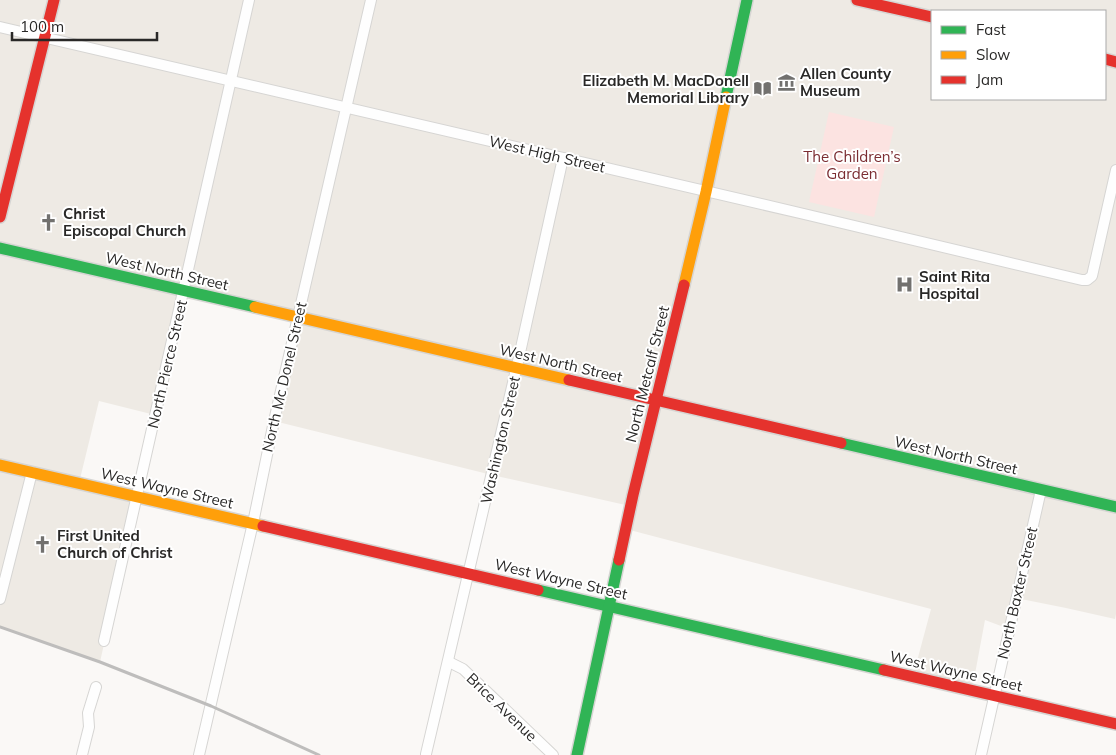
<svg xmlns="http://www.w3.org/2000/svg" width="1116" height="755" font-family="Mulish,sans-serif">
<rect width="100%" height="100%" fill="#faf8f6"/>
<path fill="#eeeae4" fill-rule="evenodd" d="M 0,0 L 1116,0 L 1116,614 L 1115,619 L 1066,608 L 1016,598 L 1009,629 L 985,620 L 972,690 L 913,676 L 931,609 L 626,529 L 630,506 L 492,475 L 274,421 L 298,317 L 184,290 L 155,415 L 99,401 L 79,483 L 137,496 L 100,662 L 0,627 ZM 932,11 L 1105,11 L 1105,99 L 932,99 Z"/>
<path fill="#fce3e1" d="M 829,112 L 894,127 L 874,217 L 809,202 Z"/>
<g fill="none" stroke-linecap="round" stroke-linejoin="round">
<defs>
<g id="street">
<path d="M 0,27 L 804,214 L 1082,280 L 1087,280 L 1092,276 L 1116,170"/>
<path d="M 0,599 L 32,472"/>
<path d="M 104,641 L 249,0"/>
<path d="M 449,662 L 463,669 L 553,755"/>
<path d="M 426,754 L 519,357 L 563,158"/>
<path d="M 82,755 L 89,727 L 88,713 L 96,687"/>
<path d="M 199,755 L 253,523 L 274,421 L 371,0"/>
<path d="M 981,755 L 1041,490"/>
</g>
<g id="fast">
<path d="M 726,97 L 747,0"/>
<path d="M 0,248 L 255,307"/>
<path d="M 841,443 L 1116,507"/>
<path d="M 538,590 L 884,670"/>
<path d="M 577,755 L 619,560"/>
</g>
<g id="slow">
<path d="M 684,285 L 706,192 L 726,97"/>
<path d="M 255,307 L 569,380"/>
<path d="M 0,465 L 263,526"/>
</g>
<g id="jam">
<path d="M 857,0 L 932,17"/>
<path d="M 1105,59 L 1116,62"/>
<path d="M 0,217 L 54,0"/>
<path d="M 569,380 L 841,443"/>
<path d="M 263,526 L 538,590"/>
<path d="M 619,560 L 633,495 L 684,285"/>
<path d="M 884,670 L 1116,724"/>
</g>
</defs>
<use href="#street" stroke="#d6d5d3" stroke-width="12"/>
<use href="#fast" stroke="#d6d5d3" stroke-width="14"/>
<use href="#slow" stroke="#d6d5d3" stroke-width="14"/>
<use href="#jam" stroke="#d6d5d3" stroke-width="14"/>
<use href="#street" stroke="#fefefe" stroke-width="10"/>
<use href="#fast" stroke="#30b455" stroke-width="11"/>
<use href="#slow" stroke="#ff9f0a" stroke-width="11"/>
<use href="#jam" stroke="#e5322d" stroke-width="11"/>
<path stroke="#bebdbc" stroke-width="3" d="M 0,627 L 100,662 L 211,706 L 319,755"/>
</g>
<defs>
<symbol id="museum-bare" viewBox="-9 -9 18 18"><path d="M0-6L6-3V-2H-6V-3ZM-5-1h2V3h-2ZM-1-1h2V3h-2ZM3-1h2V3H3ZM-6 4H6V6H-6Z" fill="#72716f" stroke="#fff" stroke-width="2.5" paint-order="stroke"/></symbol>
<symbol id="library-bare" viewBox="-9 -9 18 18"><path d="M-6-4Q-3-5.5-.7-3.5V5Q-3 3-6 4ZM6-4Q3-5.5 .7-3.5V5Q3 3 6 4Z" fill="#72716f" stroke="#fff" stroke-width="2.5" paint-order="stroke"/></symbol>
<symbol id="church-bare" viewBox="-9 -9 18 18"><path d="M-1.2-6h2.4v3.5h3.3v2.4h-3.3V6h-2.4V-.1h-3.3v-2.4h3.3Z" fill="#72716f" stroke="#fff" stroke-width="2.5" paint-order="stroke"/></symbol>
<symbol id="hospital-bare" viewBox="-9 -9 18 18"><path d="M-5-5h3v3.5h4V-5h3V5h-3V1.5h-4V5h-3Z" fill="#72716f" stroke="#fff" stroke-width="2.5" paint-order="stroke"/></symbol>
</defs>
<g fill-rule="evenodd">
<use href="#museum-bare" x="774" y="70" width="25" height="25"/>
<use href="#library-bare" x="750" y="76" width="25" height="25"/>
<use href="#church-bare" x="36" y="210" width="25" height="25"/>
<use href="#hospital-bare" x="892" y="272" width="25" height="25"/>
<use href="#church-bare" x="30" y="532" width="25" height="25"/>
</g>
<g text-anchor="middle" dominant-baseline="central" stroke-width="4" stroke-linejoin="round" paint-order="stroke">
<g font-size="15" font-weight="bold" fill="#292827" stroke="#fff" text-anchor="start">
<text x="800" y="73">Allen County<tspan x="800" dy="17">Museum</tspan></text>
<text x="749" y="80" text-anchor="end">Elizabeth M. MacDonell<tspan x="749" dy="17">Memorial Library</tspan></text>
<text x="63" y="213">Christ<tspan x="63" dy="17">Episcopal Church</tspan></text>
<text x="919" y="276">Saint Rita<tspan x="919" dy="17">Hospital</tspan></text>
<text x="57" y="535">First United<tspan x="57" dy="17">Church of Christ</tspan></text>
</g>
<g font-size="15" fill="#292827" stroke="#fff">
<text transform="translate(547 154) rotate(13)">West High Street</text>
<text transform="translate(167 271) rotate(13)">West North Street</text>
<text transform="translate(561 363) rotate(13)">West North Street</text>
<text transform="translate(167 364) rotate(-77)">North Pierce Street</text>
<text transform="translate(647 374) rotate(-76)">North Metcalf Street</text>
<text transform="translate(284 377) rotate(-77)">North Mc Donel Street</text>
<text transform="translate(500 440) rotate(-77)">Washington Street</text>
<text transform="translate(956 455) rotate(13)">West North Street</text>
<text transform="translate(167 488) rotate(13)">West Wayne Street</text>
<text transform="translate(561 579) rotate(13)">West Wayne Street</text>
<text transform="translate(1017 593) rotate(-77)">North Baxter Street</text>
<text transform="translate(956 671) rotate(13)">West Wayne Street</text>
<text transform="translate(502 707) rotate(44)">Brice Avenue</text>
</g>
<g font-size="15" fill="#7b2d32" stroke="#fff">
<text x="852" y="156">The Children’s<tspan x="852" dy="17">Garden</tspan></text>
</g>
</g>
<rect x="931" y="10" width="175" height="90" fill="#ffffff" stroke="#a9a9a9"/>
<rect x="941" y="26" width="25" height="8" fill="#30b455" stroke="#a9a9a9"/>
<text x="976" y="35" font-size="15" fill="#292827">Fast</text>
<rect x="941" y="51" width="25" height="8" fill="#ff9f0a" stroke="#a9a9a9"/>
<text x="976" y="60" font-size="15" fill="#292827">Slow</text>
<rect x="941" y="76" width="25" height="8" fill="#e5322d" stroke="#a9a9a9"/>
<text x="976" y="85" font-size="15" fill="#292827">Jam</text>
<path d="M12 32v8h145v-8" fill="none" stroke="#292827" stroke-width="2.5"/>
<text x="20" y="32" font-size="15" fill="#292827" stroke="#ffffff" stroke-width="4" paint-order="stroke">100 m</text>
</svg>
